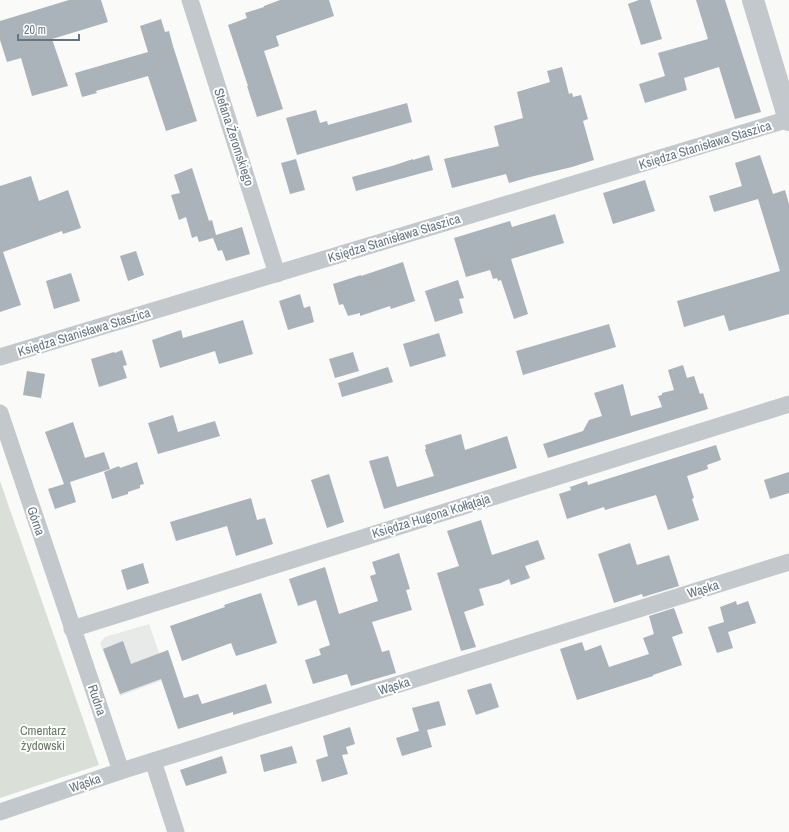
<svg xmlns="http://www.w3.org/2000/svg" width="789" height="832" font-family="'Archivo Narrow',sans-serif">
<rect width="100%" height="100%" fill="#fafaf8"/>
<path fill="#e8e9e9" d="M 149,624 L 168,678 L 120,696 L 100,643 L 105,637 Z"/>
<path fill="#dadfd7" d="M 0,481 L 99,765 L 0,798 Z"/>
<g fill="#aab3b9">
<path d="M 69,0 L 101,0 L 108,22 L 52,39 L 68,86 L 32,96 L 21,58 L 7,62 L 0,40 L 0,21 Z"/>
<path d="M 280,0 L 329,0 L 334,16 L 276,36 L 279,46 L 264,51 L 283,109 L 257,117 L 247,86 L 248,86 L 228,25 L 247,18 L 245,13 L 264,7 L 264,6 Z"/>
<path d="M 639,0 L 650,0 L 662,39 L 641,45 L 628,4 Z"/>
<path d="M 696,0 L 725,0 L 761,112 L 735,119 L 719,67 L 684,78 L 687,90 L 645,103 L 639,84 L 665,76 L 658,53 L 708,39 Z"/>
<path d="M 161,19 L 165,32 L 169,31 L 173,46 L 197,121 L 166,131 L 148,76 L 96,91 L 97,93 L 82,97 L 75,73 L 148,52 L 140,26 Z"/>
<path d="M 562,67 L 569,94 L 572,93 L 573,97 L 581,95 L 588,119 L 583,121 L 594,160 L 572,167 L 530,177 L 509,183 L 506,174 L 452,188 L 444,159 L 499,146 L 494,126 L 523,118 L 517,92 L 550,82 L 547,71 Z"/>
<path d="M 407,103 L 412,122 L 297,155 L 286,118 L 316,110 L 320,123 L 327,121 L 328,125 Z"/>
<path d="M 429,155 L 433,170 L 356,191 L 352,177 L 392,166 L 413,159 L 413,160 Z"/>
<path d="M 760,155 L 773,194 L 785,190 L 789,204 L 789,314 L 729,331 L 724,315 L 684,327 L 677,301 L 780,271 L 758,199 L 714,212 L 709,196 L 742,186 L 735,163 Z"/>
<path d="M 296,159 L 305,190 L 290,194 L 281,163 Z"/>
<path d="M 192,168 L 209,221 L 212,220 L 216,235 L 242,227 L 250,254 L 226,261 L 222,250 L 218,251 L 213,238 L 199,242 L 197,236 L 192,238 L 186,217 L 179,220 L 171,195 L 180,193 L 174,175 Z"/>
<path d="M 31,176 L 39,201 L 68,190 L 81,228 L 63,234 L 62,231 L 3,252 L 21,305 L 0,312 L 0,186 Z"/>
<path d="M 645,180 L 655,211 L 613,224 L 603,193 Z"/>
<path d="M 555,214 L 564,243 L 511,259 L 528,314 L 514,319 L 501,280 L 498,281 L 497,278 L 493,279 L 490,270 L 466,277 L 454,238 L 510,221 L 512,227 Z"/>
<path d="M 136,251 L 144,275 L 128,281 L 120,256 Z"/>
<path d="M 403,262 L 415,301 L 391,309 L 390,306 L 360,316 L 360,313 L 348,316 L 343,304 L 339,305 L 333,284 L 361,275 L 361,276 Z"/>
<path d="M 71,273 L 80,301 L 54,309 L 46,281 Z"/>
<path d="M 458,280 L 464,298 L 459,299 L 463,313 L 435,322 L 425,291 Z"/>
<path d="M 300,294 L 304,308 L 310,306 L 314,322 L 288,330 L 279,301 Z"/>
<path d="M 243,320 L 253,354 L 219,364 L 215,351 L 160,368 L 152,340 L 181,330 L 183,338 Z"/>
<path d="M 609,324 L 616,347 L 523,375 L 516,351 Z"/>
<path d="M 439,333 L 446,356 L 410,367 L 403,344 Z"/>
<path d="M 122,350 L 127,365 L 123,366 L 127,378 L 99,387 L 91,359 L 114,352 L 115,353 Z"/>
<path d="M 353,352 L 359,371 L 335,378 L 329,359 Z"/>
<path d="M 683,365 L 687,378 L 694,376 L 700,394 L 703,393 L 708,409 L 548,458 L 543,444 L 583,431 L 589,420 L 602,416 L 594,393 L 623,384 L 631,416 L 662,407 L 658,396 L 662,395 L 662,393 L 674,390 L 668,370 Z"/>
<path d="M 388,367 L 393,382 L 342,397 L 338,383 Z"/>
<path d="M 27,371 L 45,374 L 41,398 L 23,395 Z"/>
<path d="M 173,415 L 178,432 L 215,421 L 220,436 L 158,454 L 148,423 Z"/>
<path d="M 73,422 L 85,458 L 104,452 L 110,469 L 70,482 L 76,502 L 55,509 L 48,489 L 64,484 L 45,432 Z"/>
<path d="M 461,434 L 465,450 L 507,436 L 517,468 L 384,509 L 369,461 L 388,456 L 397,487 L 434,476 L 425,450 L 426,449 L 425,445 Z"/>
<path d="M 716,445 L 721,460 L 707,465 L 708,469 L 687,476 L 694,498 L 692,499 L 699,520 L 668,530 L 656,495 L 605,510 L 604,507 L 567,519 L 559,494 L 571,490 L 570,487 L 587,481 L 588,485 Z"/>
<path d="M 137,462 L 144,484 L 140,485 L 140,488 L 128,492 L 128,494 L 112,499 L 104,472 L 119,466 L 120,468 Z"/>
<path d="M 789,472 L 789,493 L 770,499 L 764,480 Z"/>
<path d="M 329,474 L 344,522 L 327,528 L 311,480 Z"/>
<path d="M 251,498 L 257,520 L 265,518 L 273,544 L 236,556 L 227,526 L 176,541 L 170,522 Z"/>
<path d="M 481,520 L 492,555 L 538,540 L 545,559 L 525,566 L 530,578 L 511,585 L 509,579 L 501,583 L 479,589 L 484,605 L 464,612 L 476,647 L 461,651 L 437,573 L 459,566 L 447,531 Z"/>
<path d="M 630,543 L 637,565 L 669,555 L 679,586 L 643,597 L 642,594 L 614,603 L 598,554 Z"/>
<path d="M 399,553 L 410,589 L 406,590 L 412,610 L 372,622 L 382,652 L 389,650 L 396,673 L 351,686 L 347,674 L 313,684 L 305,660 L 321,655 L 319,649 L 330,645 L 316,600 L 298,606 L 289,579 L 325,567 L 339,614 L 378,601 L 370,576 L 376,574 L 372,562 Z"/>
<path d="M 143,563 L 149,583 L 127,590 L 121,570 Z"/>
<path d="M 261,593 L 277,643 L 236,656 L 231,643 L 182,661 L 170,626 L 225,607 L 224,605 Z"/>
<path d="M 736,601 L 737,605 L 748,601 L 756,623 L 728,632 L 733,648 L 717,653 L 708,627 L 724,622 L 720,607 Z"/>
<path d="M 674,608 L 683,633 L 672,637 L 682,665 L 653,675 L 653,676 L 577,700 L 560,649 L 582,642 L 585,651 L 601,645 L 609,667 L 649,654 L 643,638 L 654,634 L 649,616 Z"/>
<path d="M 123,641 L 131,664 L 168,650 L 184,698 L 198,694 L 202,704 L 266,684 L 272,703 L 233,715 L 233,712 L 178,729 L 161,679 L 120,694 L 103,649 Z"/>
<path d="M 491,683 L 499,707 L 476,715 L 467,690 Z"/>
<path d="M 439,701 L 446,725 L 427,730 L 432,747 L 402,756 L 396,738 L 419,731 L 412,708 Z"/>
<path d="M 350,727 L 355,744 L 346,747 L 348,754 L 342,755 L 348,774 L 322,782 L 316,760 L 328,756 L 323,736 Z"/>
<path d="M 292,746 L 297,763 L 264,772 L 260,755 Z"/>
<path d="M 222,756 L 227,773 L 186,786 L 180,770 Z"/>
</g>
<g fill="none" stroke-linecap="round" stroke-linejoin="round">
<g stroke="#c3c8cc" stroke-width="17">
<path d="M 190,0 L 277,274"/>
<path d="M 0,357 L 789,119"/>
<path d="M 0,413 L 121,771"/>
<path d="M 72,629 L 789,404"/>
<path d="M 153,761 L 176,832"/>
<path d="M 0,812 L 121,771 L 789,562"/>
</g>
<path stroke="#c3c8cc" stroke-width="22" d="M 753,0 L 789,120"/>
</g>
<g text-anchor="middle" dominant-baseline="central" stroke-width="4" stroke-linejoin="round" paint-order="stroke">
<g font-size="13" fill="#657683" stroke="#fff">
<text transform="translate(234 137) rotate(72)">Stefana Żeromskiego</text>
<text transform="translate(705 145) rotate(-17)">Księdza Stanisława Staszica</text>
<text transform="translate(394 238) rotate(-17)">Księdza Stanisława Staszica</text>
<text transform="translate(84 332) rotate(-17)">Księdza Stanisława Staszica</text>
<text transform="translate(431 516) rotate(-17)">Księdza Hugona Kołłątaja</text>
<text transform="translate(36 521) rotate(71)">Górna</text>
<text transform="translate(703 589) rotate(-17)">Wąska</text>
<text transform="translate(394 686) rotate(-17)">Wąska</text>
<text transform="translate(97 700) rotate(71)">Rudna</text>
<text transform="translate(85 783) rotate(-19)">Wąska</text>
</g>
<g font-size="13" fill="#687a64" stroke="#fff">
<text x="43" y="730">Cmentarz<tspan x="43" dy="15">żydowski</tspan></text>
</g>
</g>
<path d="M18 34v6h61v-6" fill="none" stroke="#657683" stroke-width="2"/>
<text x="24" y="34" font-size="12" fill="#657683" stroke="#ffffff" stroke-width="3" paint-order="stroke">20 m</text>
</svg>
